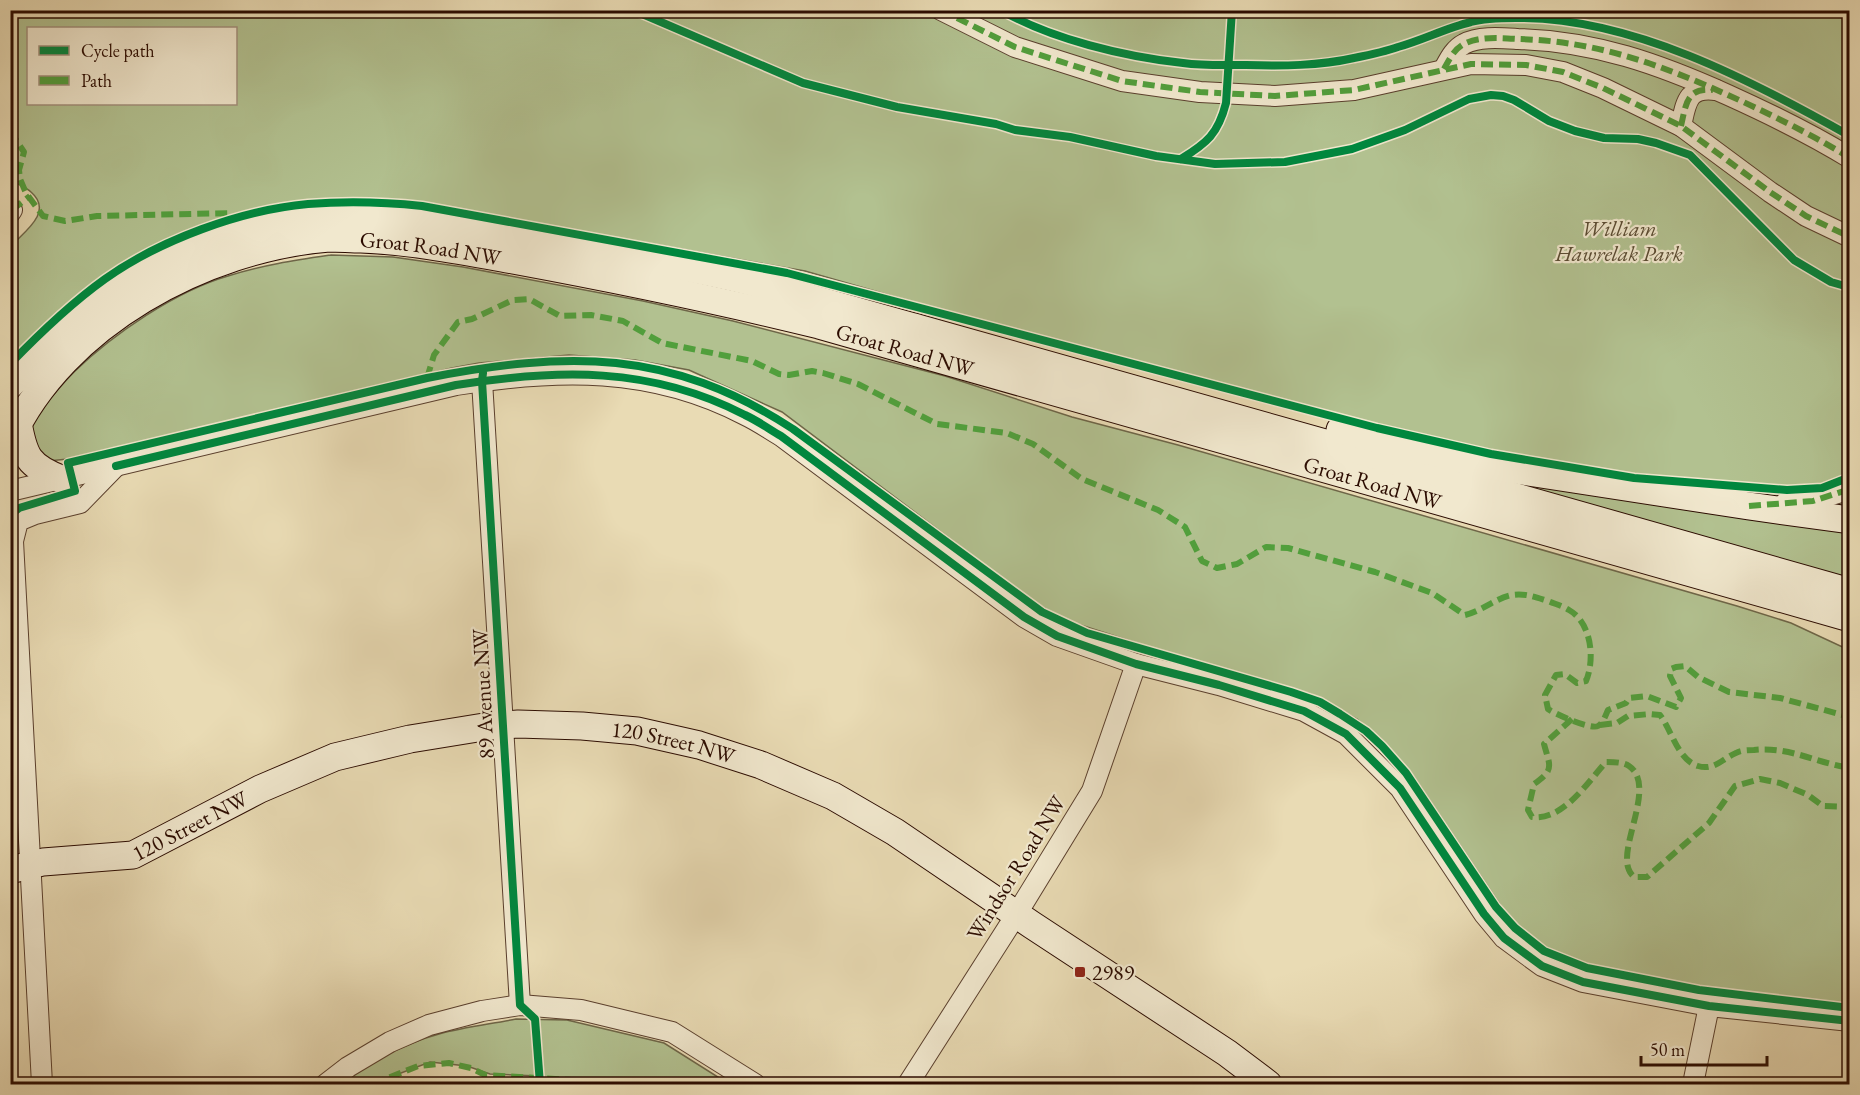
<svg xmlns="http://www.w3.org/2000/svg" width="1860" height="1095" font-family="'EB Garamond',serif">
<rect width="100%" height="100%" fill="#e9dbb4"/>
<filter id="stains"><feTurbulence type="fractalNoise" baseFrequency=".00333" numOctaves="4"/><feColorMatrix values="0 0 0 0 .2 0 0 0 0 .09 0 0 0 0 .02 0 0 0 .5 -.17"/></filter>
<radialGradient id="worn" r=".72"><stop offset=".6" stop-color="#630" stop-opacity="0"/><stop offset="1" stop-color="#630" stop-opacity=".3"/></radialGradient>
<g fill="#b2c190" stroke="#6e6648" stroke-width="1.5" fill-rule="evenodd">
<path d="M 10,11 L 1849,11 L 1849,514 L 1460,449 L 1185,380 L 805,271 L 409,201 C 323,195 239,206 161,243 C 144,251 127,259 112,269 C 75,296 42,327 11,360 L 11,246 C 24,232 54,212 31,192 C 26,187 17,184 11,180 ZM 28,28 L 236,28 L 236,104 L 28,104 Z"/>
<path d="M 331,255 L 393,257 L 463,267 L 643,301 L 733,321 L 945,376 L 1072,417 L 1178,445 L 1737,606 L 1791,623 L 1849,650 L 1849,1004 L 1711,989 L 1589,966 L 1551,951 L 1517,925 L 1503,909 L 1414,777 L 1381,739 L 1357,719 L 1311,694 L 1143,645 L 1065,620 L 1034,602 L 782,412 L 689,370 L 635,360 L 569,355 L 479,363 L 452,368 L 68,459 L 48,461 L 32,445 L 31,420 C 46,405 59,387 74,372 C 113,334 176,291 228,276 C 262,265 297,260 331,255 Z"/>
<path d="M 1502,481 L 1849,527 L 1849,579 Z"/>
<path d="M 516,1019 L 567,1020 L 664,1043 L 729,1084 L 540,1084 L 538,1076 L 490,1074 L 467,1066 L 430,1062 L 372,1084 L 342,1084 C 368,1062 406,1043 439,1034 C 464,1027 491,1024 516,1019 Z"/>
</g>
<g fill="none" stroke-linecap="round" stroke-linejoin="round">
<defs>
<g id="street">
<path d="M 941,10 L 1015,47 L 1122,81 L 1200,92 L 1275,96 L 1354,90 L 1471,64 L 1526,65 L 1563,72 L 1603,88 L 1681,126 L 1770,192 L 1806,216 L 1850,237"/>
<path d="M 1444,69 C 1449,60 1454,49 1464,44 C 1479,36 1501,38 1518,39 C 1595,41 1659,64 1728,95 C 1770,114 1811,134 1850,158"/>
<path d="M 1681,126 C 1686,103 1687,86 1716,90"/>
<path d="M 10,213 L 12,210"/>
<path d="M 482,381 L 520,1005"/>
<path d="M 10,491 L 456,385 C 557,369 651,366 745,415 C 758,421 769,429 781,436 L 1024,617 L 1057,636 L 1136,664 L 1219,685 L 1304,711 L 1346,734 L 1400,788 L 1484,914 L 1504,938 L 1542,966 L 1583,982 L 1709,1006 L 1850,1021"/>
<path d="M 1785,503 L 1813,501 L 1850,489"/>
<path d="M 42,1084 L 13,541 L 18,521 L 35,514 L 80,503 L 116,466"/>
<path d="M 326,1084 L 348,1067 L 390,1042 L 429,1025 L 482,1011 L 520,1005 L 581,1010 L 672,1032 L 755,1084"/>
<path d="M 908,1084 L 1016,915 L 1092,791 L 1136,664"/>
<path d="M 1693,1084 L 1709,1006"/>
</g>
<g id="secondary">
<path d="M 10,385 C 95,295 175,237 300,220 C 379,209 455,228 532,241 C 602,254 674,263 743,280 C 803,295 862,313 921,329 C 1232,414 1540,505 1850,592"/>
<path d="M 18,423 C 24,456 28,466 61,479"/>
<path d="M 1340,430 L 1496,467 L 1749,506 L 1850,520"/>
<path id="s1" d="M 10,440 C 63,324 205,248 329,238 C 340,238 351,239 361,239 C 412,241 463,251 513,260 C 616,279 718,300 819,325 L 1850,618"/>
<path id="s2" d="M 10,870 L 43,862 L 133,855 L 260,789 L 335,757 L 410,739 L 490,726 L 518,724 L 582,726 L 637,731 L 699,745 L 761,765 L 833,796 L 895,832 L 1032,925 L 1227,1053 L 1268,1084"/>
</g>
</defs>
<use href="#street" stroke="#5a3f2d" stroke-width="22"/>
<use href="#secondary" stroke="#2b0b00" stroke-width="29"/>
<use href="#street" stroke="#f1e8ce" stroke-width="20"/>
<use href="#secondary" stroke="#f1e8ce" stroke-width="27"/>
<g stroke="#519f3c" stroke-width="6" stroke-dasharray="12 6" stroke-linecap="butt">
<path d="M 941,10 L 1015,47 L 1122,81 L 1200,92 L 1275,96 L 1354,90 L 1471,64 L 1526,65 L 1563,72 L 1603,88 L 1681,126 L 1770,192 L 1806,216 L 1850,237"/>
<path d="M 1444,69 C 1449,60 1454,49 1464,44 C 1479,36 1501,38 1518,39 C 1595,41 1659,64 1728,95 C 1770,114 1811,134 1850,158"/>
<path d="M 1681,126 C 1686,105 1686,87 1713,90"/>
<path d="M 10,131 L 24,152 L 19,170 L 20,179 L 26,193 L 43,216 L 65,221 L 97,216 L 233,213"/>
<path d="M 12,210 L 30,196"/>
<path d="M 427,378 L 434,355 L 458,322 L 472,319 L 513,300 L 529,299 L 560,316 L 591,315 L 623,321 L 662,343 L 752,361 L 779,374 L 789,375 L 812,371 L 823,373 L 858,384 L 937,424 L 1007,433 L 1033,444 L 1082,479 L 1158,510 L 1185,527 L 1202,561 L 1217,568 L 1237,564 L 1266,547 L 1288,548 L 1375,572 L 1432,593 L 1465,615 C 1482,611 1496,598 1512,595 C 1525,593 1535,597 1548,601 C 1555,604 1563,606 1569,610 C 1592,623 1595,660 1586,681 L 1577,683 L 1565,674 L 1556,675 L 1545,695 L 1548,709 C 1555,714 1591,730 1598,726 C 1603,724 1606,714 1608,710 L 1626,703 L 1629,698 L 1647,696 L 1676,707 L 1681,698 L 1670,676 L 1671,669 L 1676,667 L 1685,666 L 1698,677 L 1729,692 L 1780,698 L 1850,717"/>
<path d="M 1749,506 L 1813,501 L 1850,489"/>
<path d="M 1572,719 L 1544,744 C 1550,767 1555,769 1534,784 L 1528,810 L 1532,817 C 1563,821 1588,782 1606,762 C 1613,762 1623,762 1629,766 C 1657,785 1618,846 1629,870 C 1630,873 1632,875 1634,877 L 1647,877 L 1709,823 L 1735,786 L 1760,779 L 1780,783 L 1808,795 L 1823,806 L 1850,807"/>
<path d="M 1600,725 L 1617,723 L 1628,716 L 1650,714 L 1660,715 C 1672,731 1678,760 1698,766 C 1714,771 1723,758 1736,753 C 1741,750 1749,750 1754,750 C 1788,746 1817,763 1850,768"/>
<path d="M 373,1084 L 418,1066 L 449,1063 L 471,1068 L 485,1075 L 571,1080 L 585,1084"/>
</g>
<defs>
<g id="cycleway">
<path d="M 633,10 L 803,83 L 897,107 L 996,124 L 1015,130 L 1070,137 L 1156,156 L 1215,164 L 1285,162 L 1352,149 L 1405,130 L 1469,99 L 1491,95 L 1503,96 L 1514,100 L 1549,121 L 1575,131 L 1604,138 L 1638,139 L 1656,143 L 1690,155 L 1794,260 L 1831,282 L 1845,286 L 1850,290"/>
<path d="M 1001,10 C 1050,39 1126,57 1183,63 C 1204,66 1225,65 1246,65 C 1282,66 1319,66 1354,58 C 1369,55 1384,52 1398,47 C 1423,40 1446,28 1471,22 C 1485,18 1501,18 1516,18 C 1631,17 1751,80 1850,136"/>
<path d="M 1181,159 C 1207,143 1218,134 1226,103 L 1232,10"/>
<path d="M 10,364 C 40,333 70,304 105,279 C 160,240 241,210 308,204 C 347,201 384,202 422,206 L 787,273 L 1377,428 L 1491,454 L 1634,478 L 1787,490 L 1822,488 L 1850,477"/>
<path d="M 483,373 L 482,381 L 520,1005 L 535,1019 L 540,1084"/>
<path d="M 116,466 L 456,385 C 557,369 651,366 745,415 C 758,421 769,429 781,436 L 1024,617 L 1057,636 L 1136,664 L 1219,685 L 1304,711 L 1346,734 L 1400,788 L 1484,914 L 1504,938 L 1542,966 L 1583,982 L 1709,1006 L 1850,1021"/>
<path d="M 10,515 L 19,508 L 75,491 L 68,463 L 427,378 C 567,351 669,348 793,429 L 1042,612 L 1087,633 L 1291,692 L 1320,702 L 1340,714 L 1366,731 L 1382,746 L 1406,773 L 1496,907 L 1515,928 L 1544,951 L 1587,968 L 1699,990 L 1850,1008"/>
</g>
</defs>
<use href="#cycleway" stroke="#f1e8ce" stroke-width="11"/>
<use href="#cycleway" stroke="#00873e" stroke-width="8"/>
</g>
<rect fill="#8f2418" stroke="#f1e8ce" stroke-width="2" x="1074" y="966" width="12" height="12" rx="3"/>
<g text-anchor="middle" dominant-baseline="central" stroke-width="4.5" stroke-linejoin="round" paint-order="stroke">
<g font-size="22" font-style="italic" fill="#5a4b32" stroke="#f1e8ce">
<text x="1619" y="228">William<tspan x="1619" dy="25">Hawrelak Park</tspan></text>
</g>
<g font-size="22" fill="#2b0b00" stroke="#f1e8ce">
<text stroke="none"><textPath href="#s1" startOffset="496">Groat Road NW</textPath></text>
<text stroke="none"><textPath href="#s1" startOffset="982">Groat Road NW</textPath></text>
<text stroke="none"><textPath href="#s1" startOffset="1468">Groat Road NW</textPath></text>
<text transform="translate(483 694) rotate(-93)">89 Avenue NW</text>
<text stroke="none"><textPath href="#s2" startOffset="692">120 Street NW</textPath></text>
<text stroke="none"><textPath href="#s2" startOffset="188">120 Street NW</textPath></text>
<text transform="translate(1016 868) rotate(-58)">Windsor Road NW</text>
</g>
<g font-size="22" fill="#2b0b00" stroke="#f1e8ce" text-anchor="start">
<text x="1092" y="972">2989</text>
</g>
</g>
<rect width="1860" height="1095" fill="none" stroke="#e9dbb4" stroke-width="36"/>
<rect x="12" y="12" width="1836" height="1071" fill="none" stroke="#2b0b00" stroke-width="3"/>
<rect x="18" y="18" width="1824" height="1059" fill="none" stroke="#2b0b00" stroke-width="1.5"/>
<rect x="27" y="27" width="210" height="78" fill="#f1e8ce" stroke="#a2907c" stroke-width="1.5"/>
<rect x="39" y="46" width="30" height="9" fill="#00873e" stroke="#a2907c" stroke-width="1.5"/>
<text x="81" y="57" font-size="18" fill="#2b0b00">Cycle path</text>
<rect x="39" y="76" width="30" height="9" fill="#519f3c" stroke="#a2907c" stroke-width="1.5"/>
<text x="81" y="87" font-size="18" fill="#2b0b00">Path</text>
<path d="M1641 1056v9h126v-9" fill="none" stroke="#2b0b00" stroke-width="3"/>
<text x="1650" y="1056" font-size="18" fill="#2b0b00" stroke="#f1e8ce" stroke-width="4.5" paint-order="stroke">50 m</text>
<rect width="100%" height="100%" filter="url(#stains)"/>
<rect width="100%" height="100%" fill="url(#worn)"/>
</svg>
